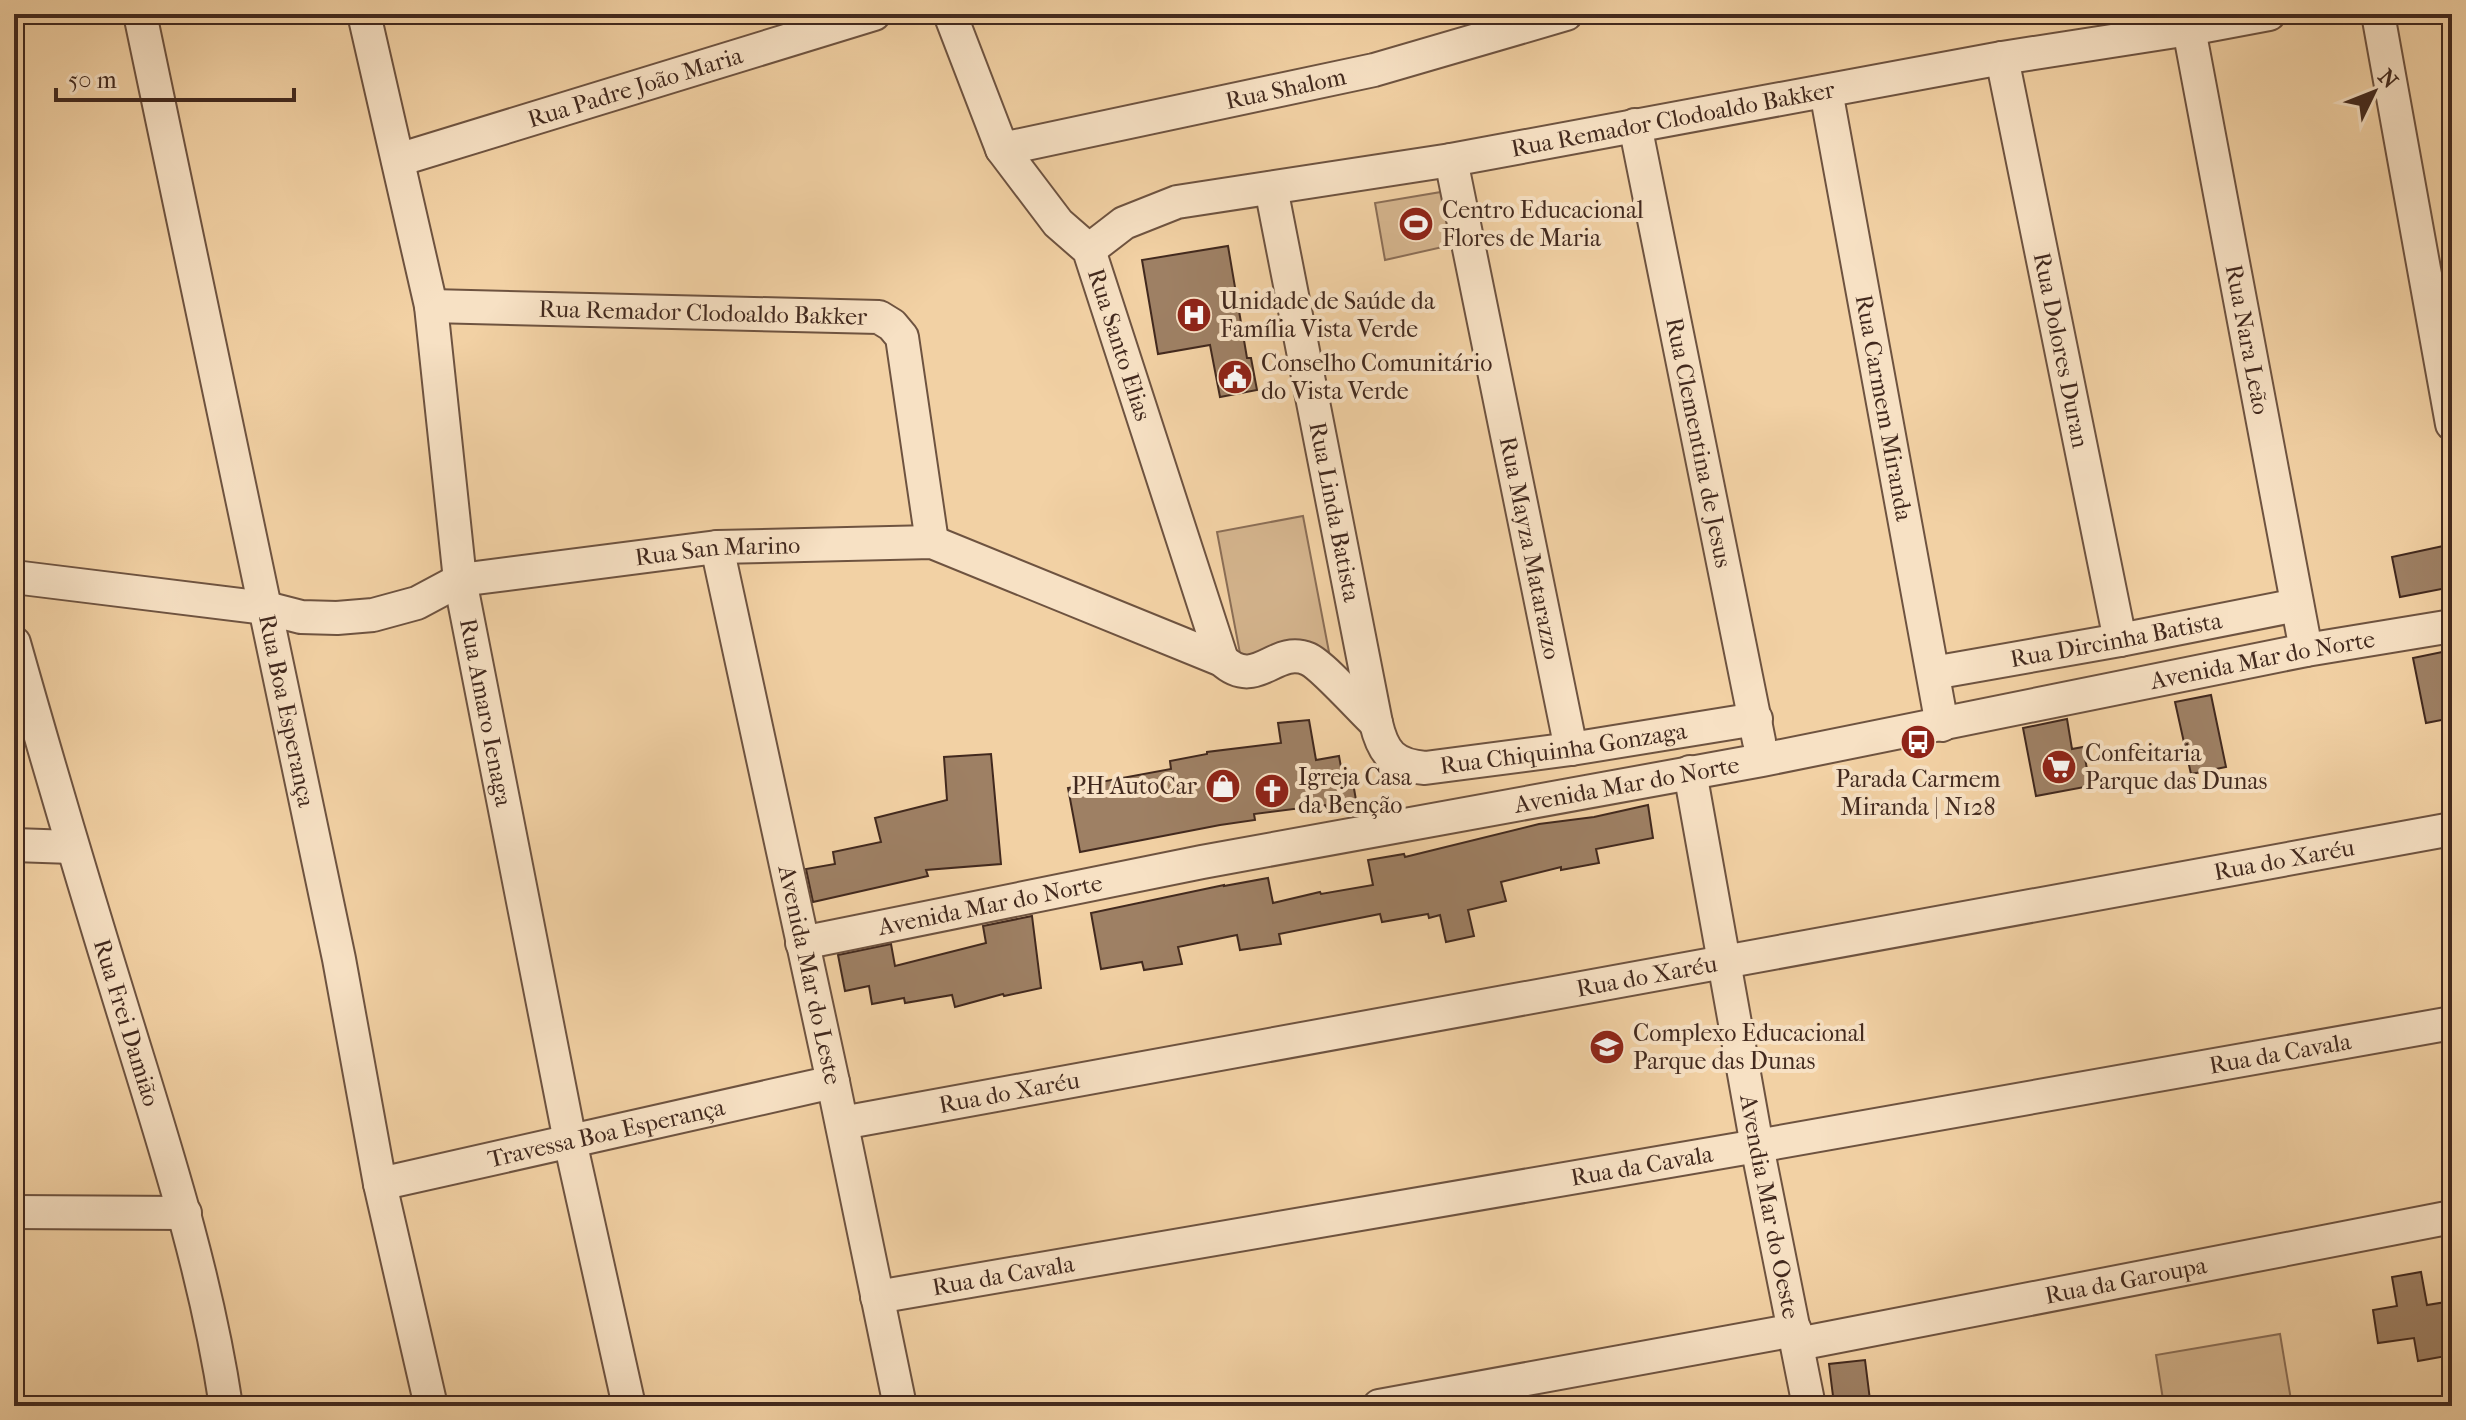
<svg xmlns="http://www.w3.org/2000/svg" width="2466" height="1420" font-family="'IM FELL French Canon',serif">
<rect width="100%" height="100%" fill="#f2d1a4"/>
<filter id="stains"><feTurbulence type="fractalNoise" baseFrequency=".0025" numOctaves="4"/><feColorMatrix values="0 0 0 0 .2 0 0 0 0 .09 0 0 0 0 .02 0 0 0 .5 -.17"/></filter>
<radialGradient id="worn" r=".72"><stop offset=".6" stop-color="#630" stop-opacity="0"/><stop offset="1" stop-color="#630" stop-opacity=".3"/></radialGradient>
<g fill="#d4b48d" stroke="#8b6e56" stroke-width="2">
<path d="M 1447,191 L 1456,244 L 1385,260 L 1375,203 Z"/>
<path d="M 1303,516 L 1329,652 L 1242,664 L 1217,532 Z"/>
<path d="M 2280,1334 L 2292,1406 L 2164,1406 L 2156,1355 Z"/>
</g>
<g fill="#9e8064" stroke="#42291e" stroke-width="2">
<path d="M 1228,246 L 1247,358 L 1251,358 L 1257,390 L 1220,397 L 1210,345 L 1158,354 L 1142,260 Z"/>
<path d="M 2448,545 L 2452,564 L 2452,587 L 2400,597 L 2392,557 Z"/>
<path d="M 2452,650 L 2452,718 L 2426,723 L 2413,658 Z"/>
<path d="M 2211,695 L 2226,767 L 2191,774 L 2175,702 Z"/>
<path d="M 2067,719 L 2072,749 L 2083,747 L 2090,786 L 2036,796 L 2023,728 Z"/>
<path d="M 1309,720 L 1316,760 L 1339,756 L 1342,773 L 1351,771 L 1357,806 L 1326,812 L 1325,805 L 1254,814 L 1255,820 L 1220,825 L 1080,852 L 1068,788 L 1171,769 L 1170,761 L 1207,754 L 1207,752 L 1281,743 L 1278,723 Z"/>
<path d="M 991,754 L 1001,864 L 926,870 L 928,876 L 813,902 L 806,869 L 835,864 L 833,852 L 881,842 L 875,818 L 947,800 L 944,757 Z"/>
<path d="M 1648,805 L 1653,838 L 1596,849 L 1599,863 L 1561,870 L 1561,867 L 1501,882 L 1506,901 L 1468,910 L 1474,936 L 1446,942 L 1440,915 L 1429,918 L 1428,914 L 1382,922 L 1380,914 L 1279,934 L 1281,944 L 1240,950 L 1237,935 L 1178,947 L 1182,964 L 1144,970 L 1142,962 L 1101,969 L 1091,913 L 1224,885 L 1224,886 L 1268,878 L 1273,903 L 1320,892 L 1321,894 L 1373,885 L 1368,860 L 1404,854 L 1405,857 L 1539,824 L 1594,817 Z"/>
<path d="M 1032,916 L 1041,988 L 1004,996 L 1003,994 L 955,1007 L 952,995 L 905,1003 L 904,998 L 872,1004 L 869,986 L 845,991 L 838,955 L 891,944 L 895,966 L 986,943 L 983,926 Z"/>
<path d="M 2421,1272 L 2427,1305 L 2452,1301 L 2452,1355 L 2418,1361 L 2414,1338 L 2378,1343 L 2373,1310 L 2397,1306 L 2392,1277 Z"/>
<path d="M 1865,1360 L 1870,1400 L 1834,1404 L 1829,1364 Z"/>
</g>
<g fill="none" stroke-linecap="round" stroke-linejoin="round">
<defs>
<g id="minor">
<path id="s1" d="M 140,14 L 339,959 L 380,1184 L 431,1406"/>
<path id="s2" d="M 364,14 L 431,306 L 460,580 L 570,1141 L 629,1406"/>
<path id="s3" d="M 950,14 L 1002,149 L 1058,223 L 1089,250 L 1222,660"/>
<path d="M 2378,14 L 2452,424"/>
<path id="s4" d="M 2189,29 L 2306,650"/>
<path id="s5" d="M 2002,58 L 2120,640"/>
<path id="s6" d="M 1826,91 L 1942,725"/>
<path id="s7" d="M 1635,125 L 1759,741"/>
<path id="s8" d="M 1002,149 L 1374,70 L 1566,14"/>
<path id="s9" d="M 398,160 L 874,14"/>
<path id="s10" d="M 1451,160 L 1571,749"/>
<path id="s11" d="M 1271,188 L 1376,723 C 1383,753 1393,765 1425,768 L 1571,749 L 1756,719"/>
<path id="s12" d="M 1089,250 L 1124,223 L 1177,202 L 1451,160 L 2002,58 L 2189,29 L 2269,14"/>
<path id="s13" d="M 431,306 L 879,317 L 892,325 L 902,337 L 932,542"/>
<path id="s14" d="M 717,547 L 833,1082 L 900,1406"/>
<path id="s15" d="M 14,577 L 266,608 L 301,617 L 337,618 L 373,615 L 417,603 L 460,580 L 717,547 L 932,542 L 1222,660 C 1257,692 1274,645 1308,659 C 1322,665 1362,710 1376,723"/>
<path id="s16" d="M 14,643 C 49,767 86,891 124,1014 C 164,1144 206,1272 226,1406"/>
<path id="s17" d="M 1933,673 L 2120,640 L 2297,605"/>
<path id="s18" d="M 1690,772 L 1757,1146 L 1809,1406"/>
<path d="M 14,845 L 72,847"/>
<path id="s19" d="M 802,943 L 1202,862 L 1762,760 L 2306,650 L 2452,626"/>
<path id="s20" d="M 842,1123 L 2452,829"/>
<path id="s21" d="M 380,1184 L 833,1082"/>
<path d="M 14,1212 L 185,1213"/>
<path id="s22" d="M 877,1297 L 1757,1146 L 2452,1023"/>
<path id="s23" d="M 1798,1344 L 2452,1217"/>
<path d="M 1379,1406 L 1795,1330"/>
</g>
</defs>
<use href="#minor" stroke="#6e5340" stroke-width="36"/>
<use href="#minor" stroke="#f7e1c4" stroke-width="32"/>
</g>
<defs>
<symbol id="stadium-disc" viewBox="-11 -11 22 22"><circle r="9.5" fill="#8f2418" stroke="#f7e1c4"/><path d="M0-5a6.5 5 0 1 0 0 10a6.5 5 0 1 0 0-10ZM-3.5-1.8h7v3.6h-7Z" fill="#fff"/></symbol>
<symbol id="hospital-disc" viewBox="-11 -11 22 22"><circle r="9.5" fill="#8f2418" stroke="#f7e1c4"/><path d="M-5-5h3v3.5h4V-5h3V5h-3V1.5h-4V5h-3Z" fill="#fff"/></symbol>
<symbol id="civic-disc" viewBox="-11 -11 22 22"><circle r="9.5" fill="#8f2418" stroke="#f7e1c4"/><path d="M-.6-6.5H3V-4.5H.6V-3L4-1V1h2V6H-6V1h2V-1L-.6-3ZM-1.2 2.5V6h2.4V2.5Z" fill="#fff"/></symbol>
<symbol id="bus-disc" viewBox="-11 -11 22 22"><circle r="9.5" fill="#8f2418" stroke="#f7e1c4"/><path d="M-5-6H5V4H4V6H2V4H-2V6H-4V4H-5ZM-3.5-4V0h7V-4ZM-3.5 1.2v1.5H-2V1.2ZM2 1.2v1.5H3.5V1.2Z" fill="#fff"/></symbol>
<symbol id="supermarket-disc" viewBox="-11 -11 22 22"><circle r="9.5" fill="#8f2418" stroke="#f7e1c4"/><path d="M-6-5.5h2.5l.6 2H6L4.5 2H-2.5L-4.4-4H-6ZM-1.5 3.2a1.3 1.3 0 1 0 .1 0ZM3 3.2a1.3 1.3 0 1 0 .1 0Z" fill="#fff"/></symbol>
<symbol id="shop-disc" viewBox="-11 -11 22 22"><circle r="9.5" fill="#8f2418" stroke="#f7e1c4"/><path d="M-5-2.5h2.3a2.7 3.5 0 0 1 5.4 0H5L5.5 6h-11ZM-1.5-2.5h3a1.5 2.3 0 0 0-3 0Z" fill="#fff"/></symbol>
<symbol id="church-disc" viewBox="-11 -11 22 22"><circle r="9.5" fill="#8f2418" stroke="#f7e1c4"/><path d="M-1.2-6h2.4v3.5h3.3v2.4h-3.3V6h-2.4V-.1h-3.3v-2.4h3.3Z" fill="#fff"/></symbol>
<symbol id="school-disc" viewBox="-11 -11 22 22"><circle r="9.5" fill="#8f2418" stroke="#f7e1c4"/><path d="M0-5L7-2L0 1L-7-2ZM-4 1L0 2.5L4 1V4Q0 6-4 4Z" fill="#fff"/></symbol>
</defs>
<g fill-rule="evenodd">
<use href="#stadium-disc" x="1396" y="204" width="40" height="40"/>
<use href="#hospital-disc" x="1174" y="295" width="40" height="40"/>
<use href="#civic-disc" x="1215" y="357" width="40" height="40"/>
<use href="#bus-disc" x="1898" y="722" width="40" height="40"/>
<use href="#supermarket-disc" x="2039" y="747" width="40" height="40"/>
<use href="#shop-disc" x="1203" y="766" width="40" height="40"/>
<use href="#church-disc" x="1252" y="771" width="40" height="40"/>
<use href="#school-disc" x="1587" y="1027" width="40" height="40"/>
</g>
<g text-anchor="middle" dominant-baseline="central" stroke-width="8" stroke-linejoin="round" paint-order="stroke">
<g font-size="24" fill="#42291e" stroke="#f7e1c4">
<text stroke="none"><textPath href="#s9" startOffset="248">Rua Padre João Maria</textPath></text>
<text stroke="none"><textPath href="#s8" startOffset="290">Rua Shalom</textPath></text>
<text stroke="none"><textPath href="#s12" startOffset="604">Rua Remador Clodoaldo Bakker</textPath></text>
<text stroke="none"><textPath href="#s13" startOffset="272">Rua Remador Clodoaldo Bakker</textPath></text>
<text stroke="none"><textPath href="#s4" startOffset="316">Rua Nara Leão</textPath></text>
<text stroke="none"><textPath href="#s3" startOffset="378">Rua Santo Elias</textPath></text>
<text stroke="none"><textPath href="#s5" startOffset="298">Rua Dolores Duran</textPath></text>
<text stroke="none"><textPath href="#s6" startOffset="322">Rua Carmem Miranda</textPath></text>
<text stroke="none"><textPath href="#s7" startOffset="324">Rua Clementina de Jesus</textPath></text>
<text stroke="none"><textPath href="#s11" startOffset="330">Rua Linda Batista</textPath></text>
<text stroke="none"><textPath href="#s10" startOffset="396">Rua Mayza Matarazzo</textPath></text>
<text stroke="none"><textPath href="#s15" startOffset="716">Rua San Marino</textPath></text>
<text stroke="none"><textPath href="#s17" startOffset="186">Rua Dircinha Batista</textPath></text>
<text stroke="none"><textPath href="#s19" startOffset="1488">Avenida Mar do Norte</textPath></text>
<text stroke="none"><textPath href="#s1" startOffset="712">Rua Boa Esperança</textPath></text>
<text stroke="none"><textPath href="#s2" startOffset="710">Rua Amaro Ienaga</textPath></text>
<text stroke="none"><textPath href="#s11" startOffset="758">Rua Chiquinha Gonzaga</textPath></text>
<text stroke="none"><textPath href="#s19" startOffset="840">Avenida Mar do Norte</textPath></text>
<text stroke="none"><textPath href="#s20" startOffset="1466">Rua do Xaréu</textPath></text>
<text stroke="none"><textPath href="#s19" startOffset="192">Avenida Mar do Norte</textPath></text>
<text stroke="none"><textPath href="#s14" startOffset="438">Avenida Mar do Leste</textPath></text>
<text stroke="none"><textPath href="#s20" startOffset="818">Rua do Xaréu</textPath></text>
<text stroke="none"><textPath href="#s16" startOffset="396">Rua Frei Damião</textPath></text>
<text stroke="none"><textPath href="#s22" startOffset="1424">Rua da Cavala</textPath></text>
<text stroke="none"><textPath href="#s20" startOffset="170">Rua do Xaréu</textPath></text>
<text stroke="none"><textPath href="#s21" startOffset="232">Travessa Boa Esperança</textPath></text>
<text stroke="none"><textPath href="#s22" startOffset="776">Rua da Cavala</textPath></text>
<text stroke="none"><textPath href="#s18" startOffset="442">Avendia Mar do Oeste</textPath></text>
<text stroke="none"><textPath href="#s22" startOffset="128">Rua da Cavala</textPath></text>
<text stroke="none"><textPath href="#s23" startOffset="334">Rua da Garoupa</textPath></text>
</g>
<g font-size="24" fill="#42291e" stroke="#f7e1c4" text-anchor="start">
<text x="1442" y="210">Centro Educacional<tspan x="1442" dy="28">Flores de Maria</tspan></text>
<text x="1220" y="301">Unidade de Saúde da<tspan x="1220" dy="28">Família Vista Verde</tspan></text>
<text x="1261" y="363">Conselho Comunitário<tspan x="1261" dy="28">do Vista Verde</tspan></text>
<text x="2085" y="753">Confeitaria<tspan x="2085" dy="28">Parque das Dunas</tspan></text>
<text x="1298" y="777">Igreja Casa<tspan x="1298" dy="28">da Benção</tspan></text>
<text x="1918" y="779" text-anchor="middle">Parada Carmem<tspan x="1918" dy="28">Miranda | N128</tspan></text>
<text x="1197" y="786" text-anchor="end">PH AutoCar</text>
<text x="1633" y="1033">Complexo Educacional<tspan x="1633" dy="28">Parque das Dunas</tspan></text>
</g>
</g>
<rect width="2466" height="1420" fill="none" stroke="#f2d1a4" stroke-width="48"/>
<rect x="16" y="16" width="2434" height="1388" fill="none" stroke="#42291e" stroke-width="4"/>
<rect x="24" y="24" width="2418" height="1372" fill="none" stroke="#42291e" stroke-width="2"/>
<g transform="translate(2374 92) rotate(47)" stroke="#f7e1c4" stroke-width="6" paint-order="stroke">
<path d="M0-6L14 30L0 20L-14 30Z" fill="#42291e"/>
<text y="-12" font-size="22" font-weight="bold" text-anchor="middle" fill="#42291e">N</text>
</g>
<path d="M56 88v12h238v-12" fill="none" stroke="#42291e" stroke-width="4"/>
<text x="68" y="88" font-size="24" fill="#42291e" stroke="#f7e1c4" stroke-width="6" paint-order="stroke">50 m</text>
<rect width="100%" height="100%" filter="url(#stains)"/>
<rect width="100%" height="100%" fill="url(#worn)"/>
</svg>
